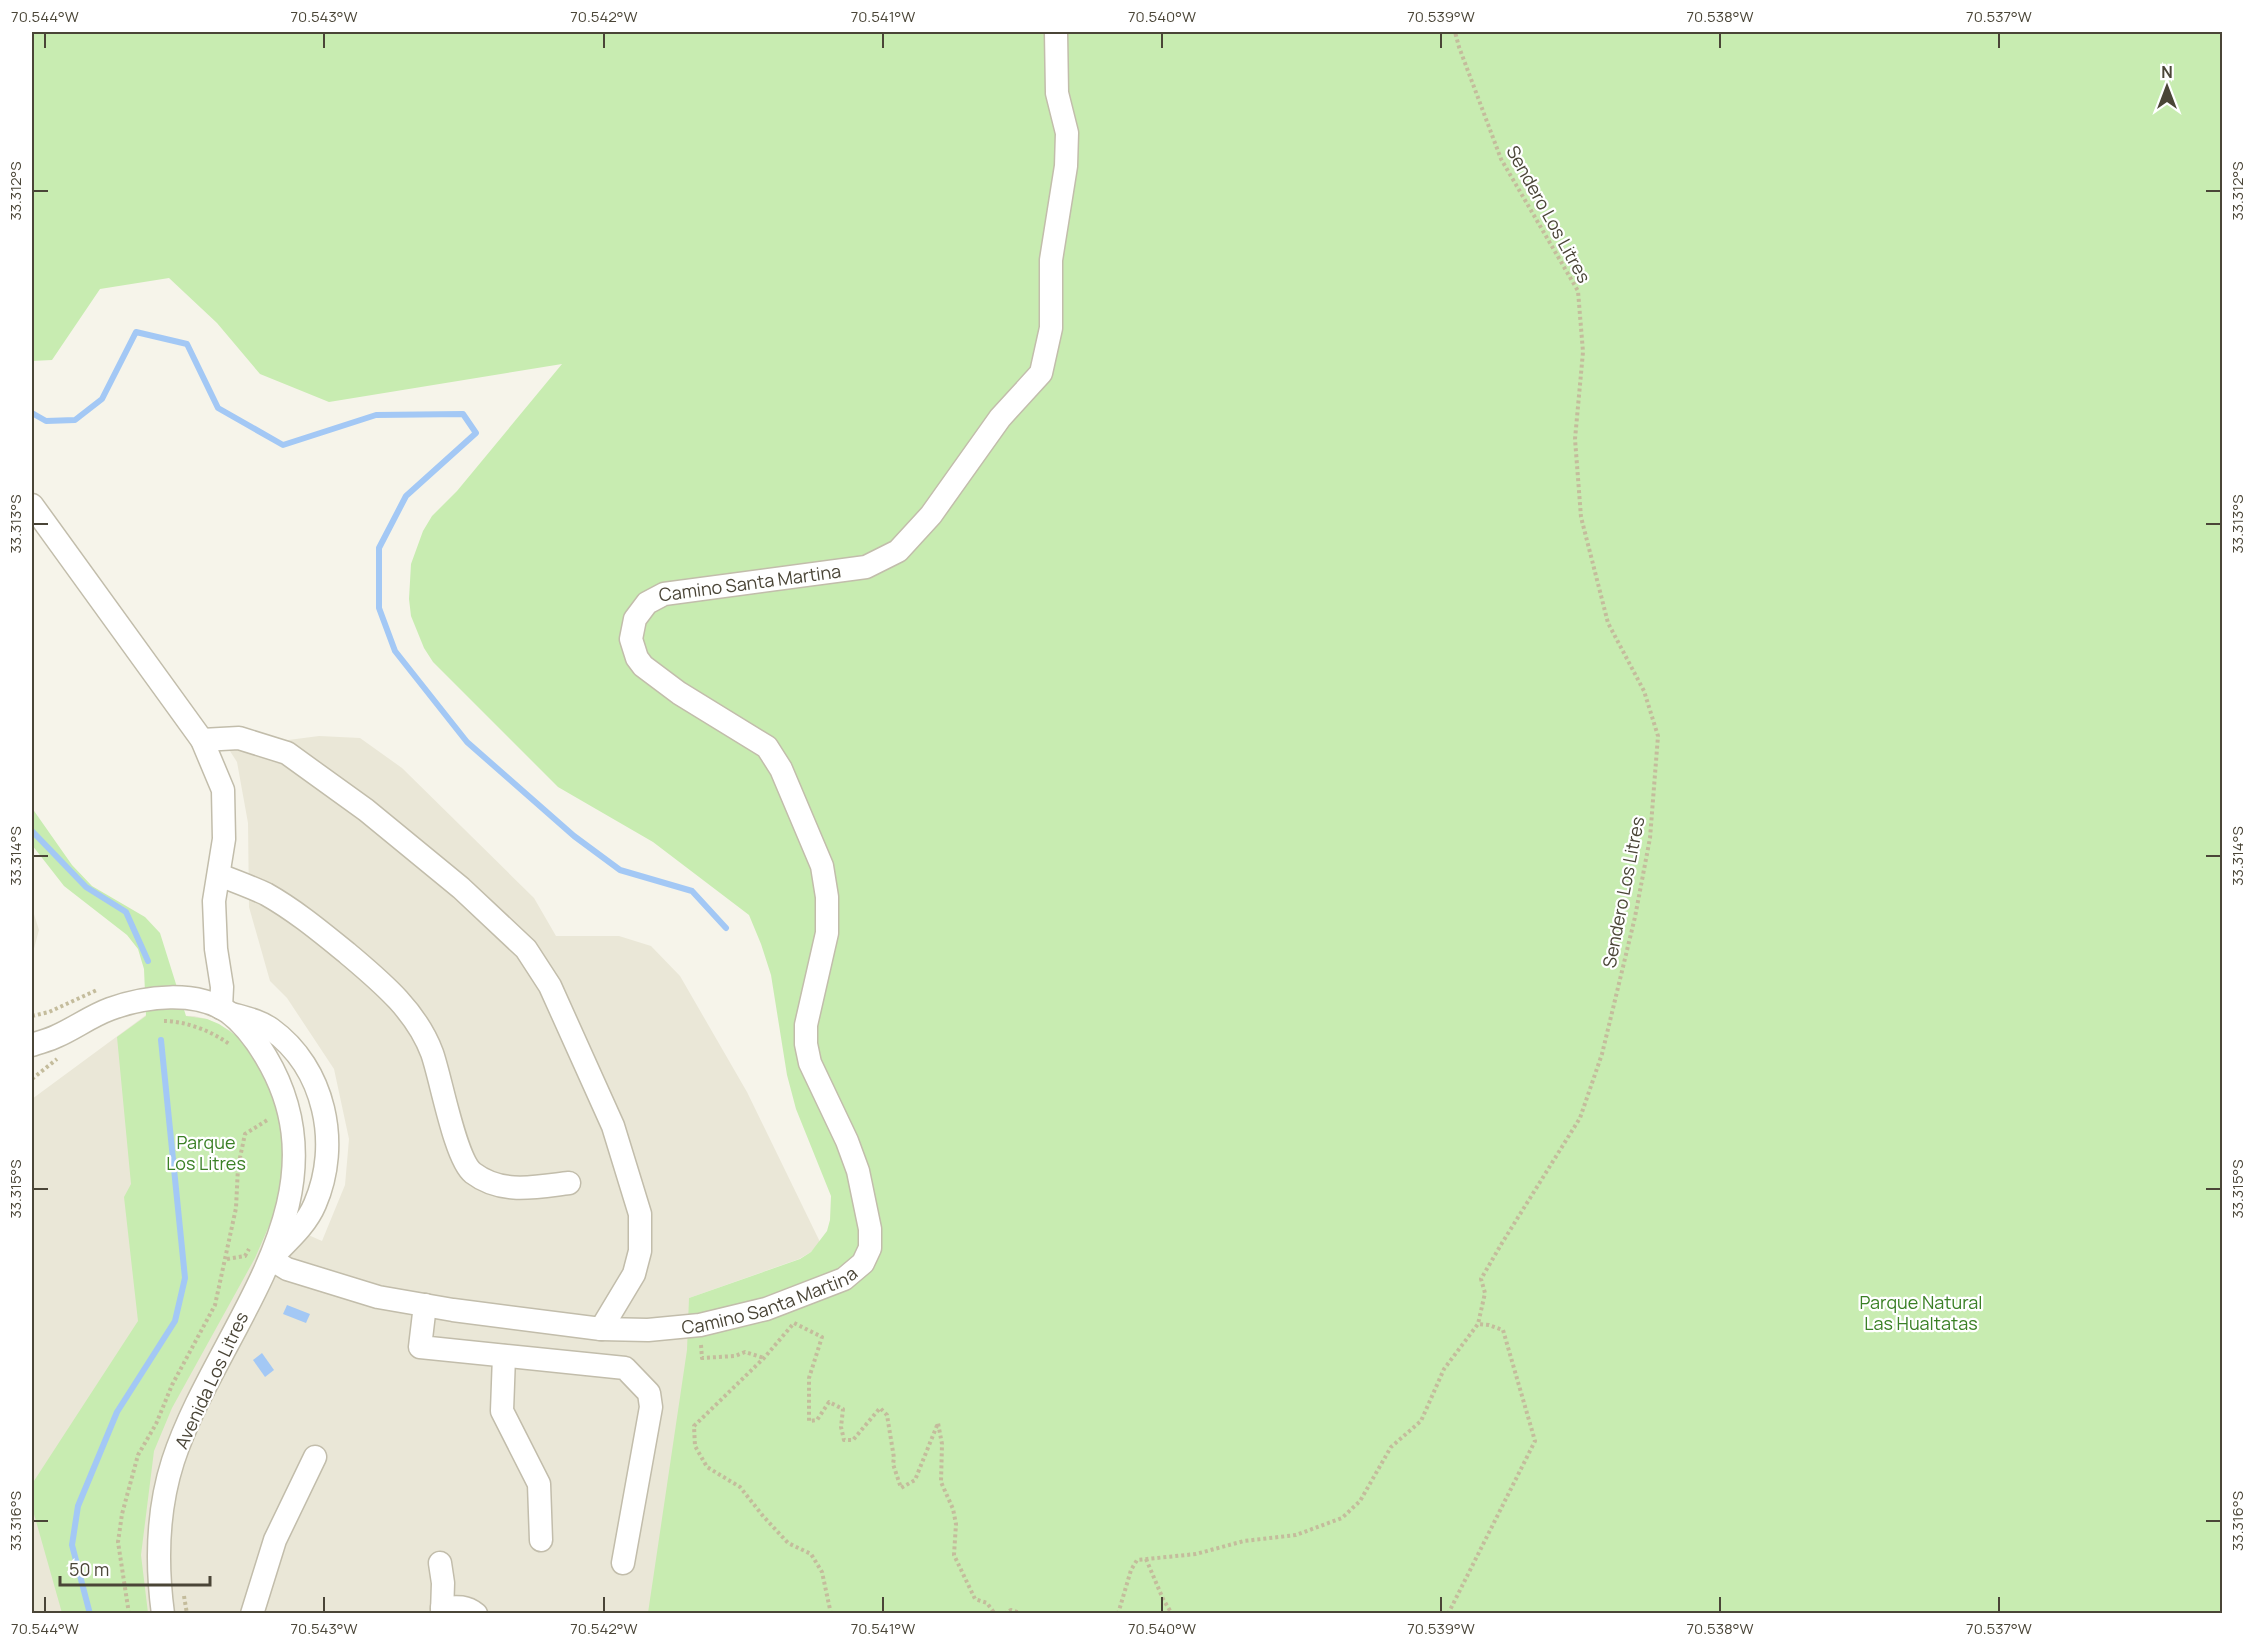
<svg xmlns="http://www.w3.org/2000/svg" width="2254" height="1645" font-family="Manrope,sans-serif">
<rect width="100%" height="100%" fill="#f6f4ea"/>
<g fill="#eae7d7">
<path d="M 319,736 L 360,738 L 402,768 L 534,898 L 556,936 L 619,936 L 651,946 L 680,976 L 747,1092 L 820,1242 L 811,1252 L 799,1259 L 689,1298 L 694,1354 L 653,1613 L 32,1613 L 32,1099 L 146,1015 L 194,1016 L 207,1019 L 231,1031 L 272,1219 L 322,1241 L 345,1185 L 349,1139 L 334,1069 L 287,998 L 270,981 L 249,907 L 248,823 L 237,762 L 228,748 Z"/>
<path d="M 32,908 L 39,930 L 32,956 Z"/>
</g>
<g fill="#c8ecb1">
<path d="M 32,32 L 2222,32 L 2222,1613 L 648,1613 L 687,1350 L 689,1298 L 800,1259 L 811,1252 L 827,1231 L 830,1220 L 831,1196 L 796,1109 L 787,1075 L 771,975 L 761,944 L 749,915 L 653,842 L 558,787 L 433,662 L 424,648 L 411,616 L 409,599 L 411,564 L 423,531 L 432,516 L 457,491 L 562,364 L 329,402 L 260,374 L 217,323 L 169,278 L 100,289 L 52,360 L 32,361 Z"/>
<path d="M 32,808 L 72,865 L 92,886 L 145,917 L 160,933 L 186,1016 L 207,1019 L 219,1024 L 243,1040 L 274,1090 L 284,1154 L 278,1203 L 272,1219 L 255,1258 L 172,1408 L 154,1451 L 141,1555 L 148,1613 L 62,1613 L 32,1507 L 32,1484 L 138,1321 L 124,1197 L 131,1184 L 117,1037 L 146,1016 L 144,969 L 138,949 L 127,935 L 64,886 L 32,845 Z"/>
</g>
<g fill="#a3c8f5">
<path d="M 287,1305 L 310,1314 L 306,1323 L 283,1314 Z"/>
<path d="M 262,1353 L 274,1370 L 265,1377 L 253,1360 Z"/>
</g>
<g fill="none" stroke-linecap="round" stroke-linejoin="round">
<g stroke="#a3c8f5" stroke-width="6">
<path d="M 32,413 L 46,421 L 75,420 L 102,399 L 136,332 L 187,344 L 218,408 L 283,445 L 376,415 L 463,414 L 476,433 L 406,496 L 379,548 L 379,608 L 395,651 L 467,742 L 574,836 L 620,870 L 692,891 L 726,928"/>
<path d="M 32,831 L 86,887 L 126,912 L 148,961"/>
<path d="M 90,1614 L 72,1545 L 78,1506 L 117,1412 L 175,1321 L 185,1278 L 161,1040"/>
</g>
<defs>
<g id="street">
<path d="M 32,505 L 202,740 L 223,790 L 224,839 L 214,901 L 216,949 L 222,987 L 221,1008"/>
<path d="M 202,740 L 239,738 L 287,753 L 366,810 L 461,888 L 526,949 L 550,986 L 613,1126 L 640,1214 L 640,1251 L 634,1274 L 601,1329"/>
<path d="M 219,875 C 235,881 251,887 266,894 C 296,911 321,932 347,953 C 380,981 416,1010 432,1053 C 441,1078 455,1159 473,1173 C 502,1195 536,1187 569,1183"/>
<path d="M 232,1014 C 246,1018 260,1021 271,1029 C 325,1068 341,1144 315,1204 C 307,1223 292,1237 278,1251"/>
<path d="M 32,1045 C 40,1042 49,1040 57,1036 C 75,1028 91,1016 110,1009 C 145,996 196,990 228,1012 C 243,1023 257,1042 266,1057 C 352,1201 216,1329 173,1461 C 157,1511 156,1562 163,1614"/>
<path id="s1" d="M 271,1259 L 287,1269 L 378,1297 L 453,1310 L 601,1329 L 648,1330 L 700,1325 L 766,1309 L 844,1279 L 863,1263 L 870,1248 L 870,1229 L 858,1171 L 847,1141 L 810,1063 L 806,1044 L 806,1025 L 827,933 L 827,897 L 822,866 L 781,769 L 767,747 L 679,693 L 643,666 L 637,658 L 631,639 L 635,619 L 647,603 L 664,594 L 866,567 L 898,551 L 931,515 L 1000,418 L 1041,373 L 1051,328 L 1051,260 L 1066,166 L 1067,133 L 1057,93 L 1056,32"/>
<path d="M 425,1305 L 420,1347 L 625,1368 L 649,1393 L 651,1407 L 623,1563"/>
<path d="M 504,1356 L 502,1411 L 539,1484 L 541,1540"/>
<path d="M 440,1563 L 443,1583 L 442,1614"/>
<path d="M 442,1608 C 455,1607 465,1605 476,1614"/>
<path d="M 252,1614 L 275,1540 L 315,1457"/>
</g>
</defs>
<use href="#street" stroke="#c2bdab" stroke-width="25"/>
<g stroke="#c4bc9c" stroke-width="4" stroke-dasharray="3 3" stroke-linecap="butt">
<path d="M 32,1016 L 49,1012 L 97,990"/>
<path d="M 164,1021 C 185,1021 212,1031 229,1044"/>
<path d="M 32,1079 L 57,1059"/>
<path d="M 227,1259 L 245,1256 L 249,1249"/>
<path d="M 701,1345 L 702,1358 L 735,1356 L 745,1352 L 764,1358"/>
<path d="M 1146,1559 L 1163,1599 L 1172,1614"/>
<path d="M 184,1596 L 187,1614"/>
<path d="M 129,1614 L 118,1542 L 122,1514 L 138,1455 L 156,1424 L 172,1385 L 215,1305 L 236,1208 L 238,1167 L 245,1134 L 269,1119"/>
<path d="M 831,1614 L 822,1572 L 811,1554 L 788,1543 L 763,1516 L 740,1487 L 707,1467 L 695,1446 L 694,1426 L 764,1358 L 794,1323 L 822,1337 L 809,1378 L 809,1421 L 817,1420 L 829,1402 L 843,1409 L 841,1427 L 844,1440 L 853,1440 L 880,1408 L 887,1415 L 894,1458 L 893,1464 L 901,1488 L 915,1480 L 938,1423 L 942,1444 L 941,1482 L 953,1509 L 956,1524 L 954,1555 L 975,1599 L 987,1603 L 995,1614"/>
<path d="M 1004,1614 L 1011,1610 L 1023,1614"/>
<path d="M 1118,1614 L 1131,1570 L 1137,1560 L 1196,1554 L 1244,1541 L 1296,1535 L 1342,1518 L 1360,1501 L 1391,1447 L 1421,1421 L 1444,1369 L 1478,1324 L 1485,1293 L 1481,1279 L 1502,1243 L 1580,1118 L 1602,1054 L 1635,917 L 1650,838 L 1658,736 L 1644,691 L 1608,623 L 1581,517 L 1575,439 L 1583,352 L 1578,291 L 1501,159 L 1459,47 L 1455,32"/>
<path d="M 1448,1614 L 1535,1441 L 1503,1330 L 1489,1325 L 1478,1324"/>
</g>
<use href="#street" stroke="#fff" stroke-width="22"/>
</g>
<path fill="none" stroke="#4a4537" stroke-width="2" d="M 45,33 L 45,48M 324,33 L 324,48M 604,33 L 604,48M 883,33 L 883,48M 1162,33 L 1162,48M 1441,33 L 1441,48M 1720,33 L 1720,48M 1999,33 L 1999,48M 33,191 L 48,191M 2206,191 L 2221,191M 33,524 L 48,524M 2206,524 L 2221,524M 33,856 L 48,856M 2206,856 L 2221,856M 33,1189 L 48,1189M 2206,1189 L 2221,1189M 33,1521 L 48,1521M 2206,1521 L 2221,1521M 45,1597 L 45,1612M 324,1597 L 324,1612M 604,1597 L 604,1612M 883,1597 L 883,1612M 1162,1597 L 1162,1612M 1441,1597 L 1441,1612M 1720,1597 L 1720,1612M 1999,1597 L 1999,1612"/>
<g text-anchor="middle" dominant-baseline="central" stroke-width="4.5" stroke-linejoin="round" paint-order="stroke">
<g font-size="18" fill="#4a4537" stroke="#fff">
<text transform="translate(1549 214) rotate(61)">Sendero Los Litres</text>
<text stroke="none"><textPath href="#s1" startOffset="1484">Camino Santa Martina</textPath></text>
<text transform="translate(1623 892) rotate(-79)">Sendero Los Litres</text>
<text stroke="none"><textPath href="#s1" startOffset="512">Camino Santa Martina</textPath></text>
<text transform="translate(211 1380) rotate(-65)">Avenida Los Litres</text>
</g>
<g font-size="18" fill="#3b8026" stroke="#fff">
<text x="206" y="1142">Parque<tspan x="206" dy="21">Los Litres</tspan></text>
<text x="1921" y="1302">Parque Natural<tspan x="1921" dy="21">Las Hualtatas</tspan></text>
</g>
</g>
<rect width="2254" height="1645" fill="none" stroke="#ffffff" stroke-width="66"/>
<g transform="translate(2167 87)" stroke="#ffffff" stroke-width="4.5" paint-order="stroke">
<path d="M0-4.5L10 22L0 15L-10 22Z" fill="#4a4537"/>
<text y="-9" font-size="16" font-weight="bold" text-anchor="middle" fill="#4a4537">N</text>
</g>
<path d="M60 1576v9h150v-9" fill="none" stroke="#4a4537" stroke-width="3"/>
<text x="69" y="1576" font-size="18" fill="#4a4537" stroke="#ffffff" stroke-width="4.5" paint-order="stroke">50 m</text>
<rect x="33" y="33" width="2188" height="1579" fill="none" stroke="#4a4537" stroke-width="2"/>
<g font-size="15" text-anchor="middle" fill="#4a4537">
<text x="45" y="22">70.544°W</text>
<text x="324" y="22">70.543°W</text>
<text x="604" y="22">70.542°W</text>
<text x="883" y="22">70.541°W</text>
<text x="1162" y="22">70.540°W</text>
<text x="1441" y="22">70.539°W</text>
<text x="1720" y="22">70.538°W</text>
<text x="1999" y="22">70.537°W</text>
<text transform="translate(16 191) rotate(-90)" y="5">33.312°S</text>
<text transform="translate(2238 191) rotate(-90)" y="5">33.312°S</text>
<text transform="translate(16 524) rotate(-90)" y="5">33.313°S</text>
<text transform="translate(2238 524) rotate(-90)" y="5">33.313°S</text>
<text transform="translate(16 856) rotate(-90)" y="5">33.314°S</text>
<text transform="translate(2238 856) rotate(-90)" y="5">33.314°S</text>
<text transform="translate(16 1189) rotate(-90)" y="5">33.315°S</text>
<text transform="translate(2238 1189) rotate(-90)" y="5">33.315°S</text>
<text transform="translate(16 1521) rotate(-90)" y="5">33.316°S</text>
<text transform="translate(2238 1521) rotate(-90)" y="5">33.316°S</text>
<text x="45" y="1634">70.544°W</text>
<text x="324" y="1634">70.543°W</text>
<text x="604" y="1634">70.542°W</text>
<text x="883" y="1634">70.541°W</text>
<text x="1162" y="1634">70.540°W</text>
<text x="1441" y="1634">70.539°W</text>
<text x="1720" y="1634">70.538°W</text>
<text x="1999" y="1634">70.537°W</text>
</g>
</svg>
